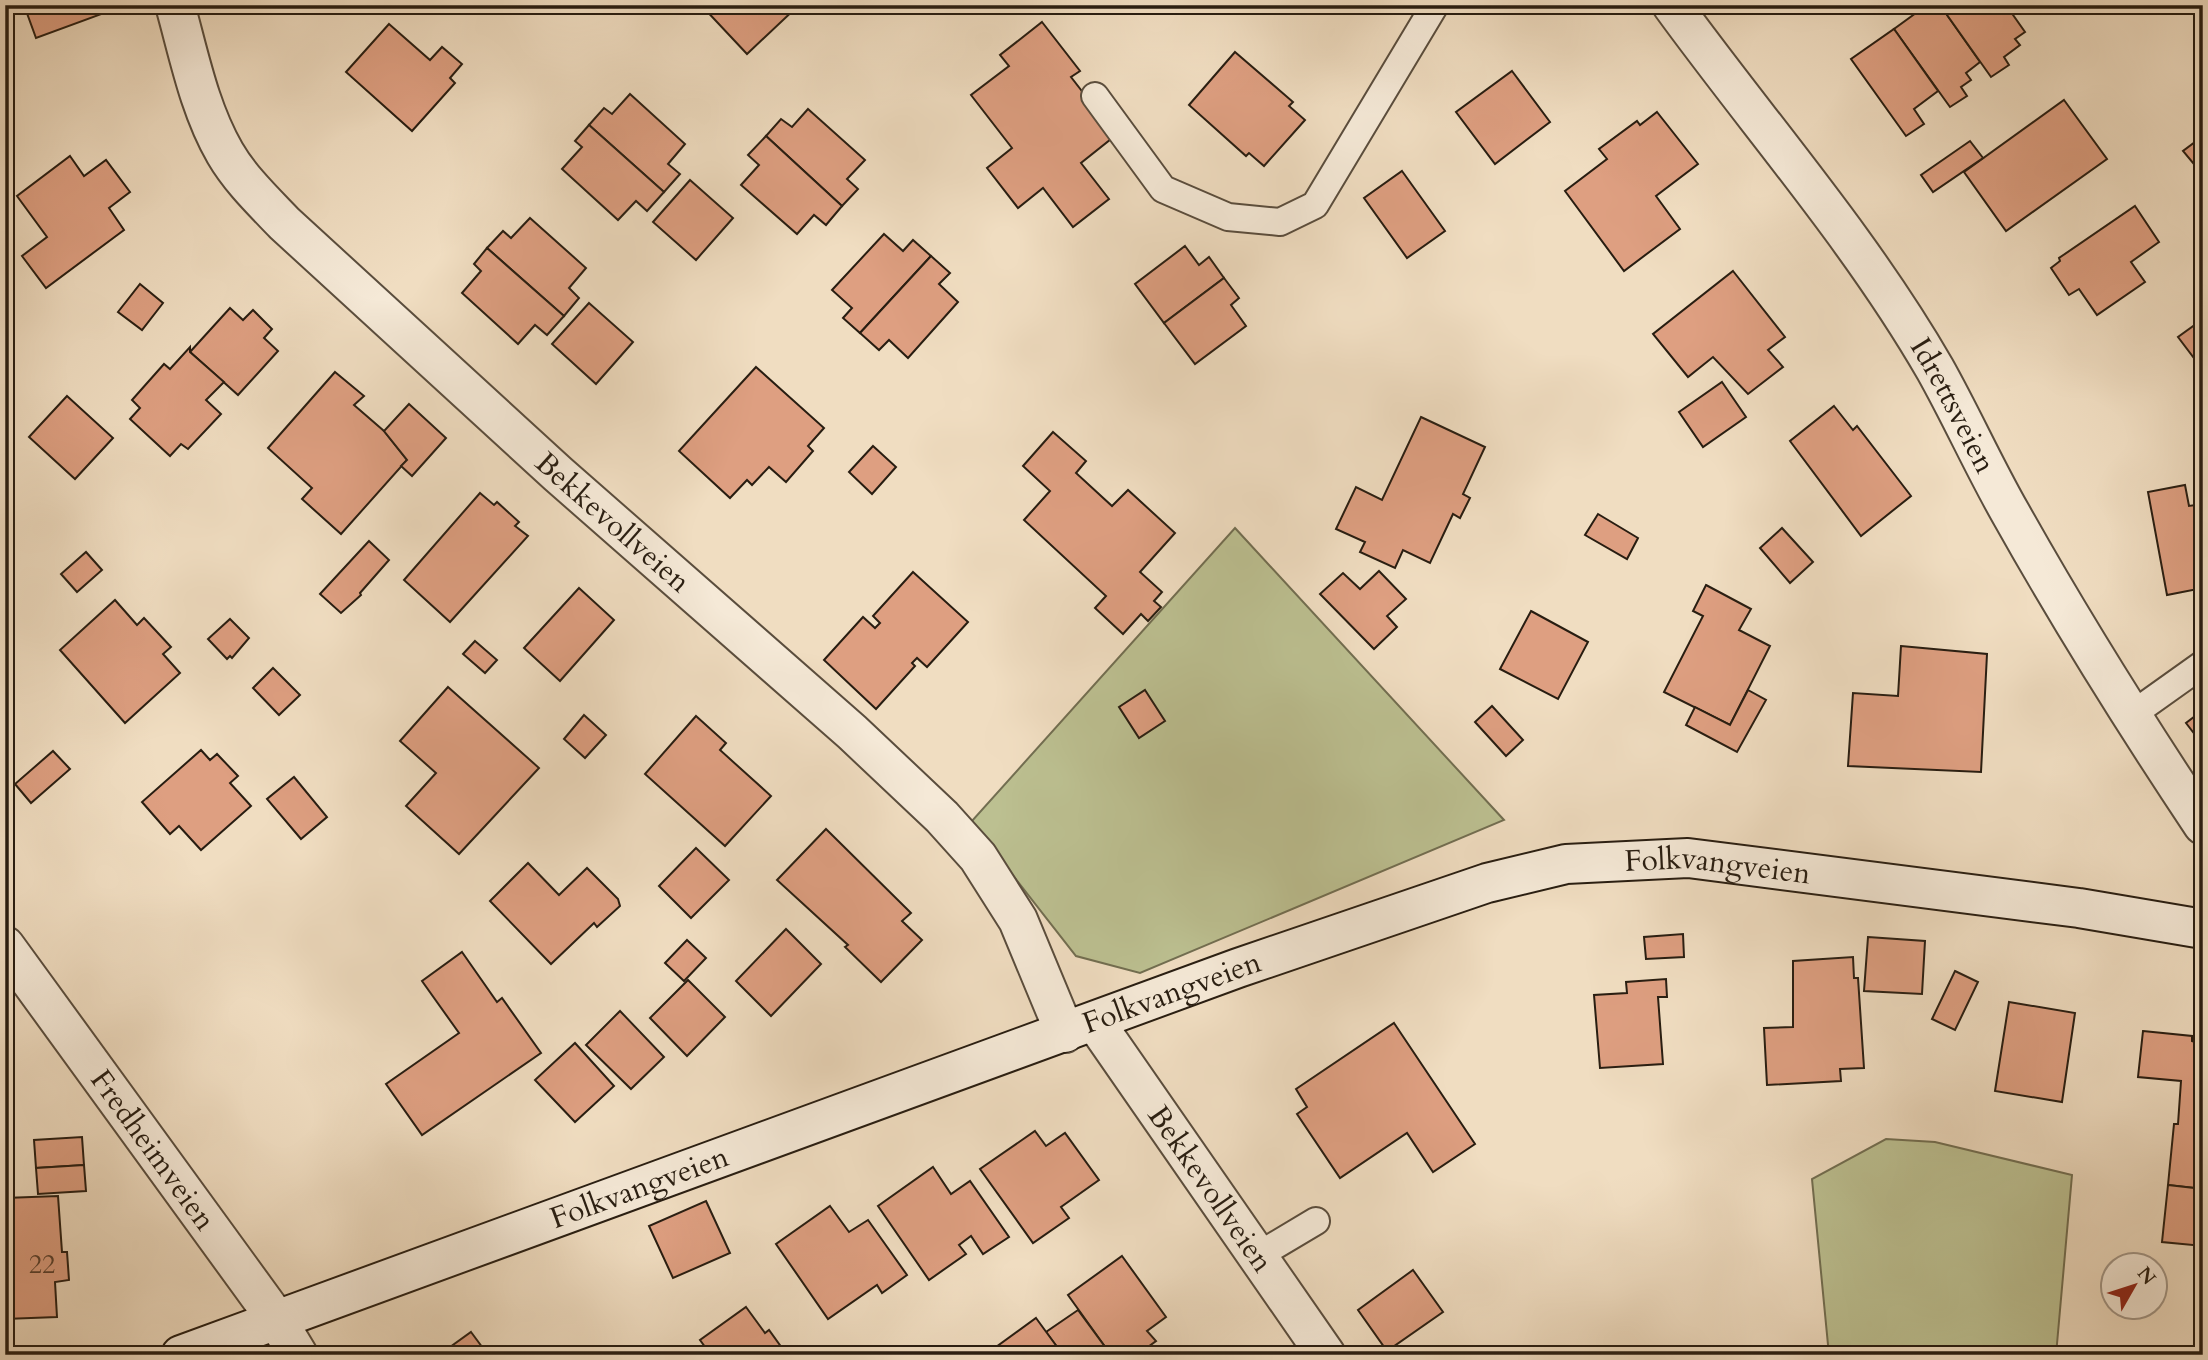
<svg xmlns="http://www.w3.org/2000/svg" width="2208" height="1360" font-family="Cardo,serif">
<rect width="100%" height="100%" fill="#f0ddc1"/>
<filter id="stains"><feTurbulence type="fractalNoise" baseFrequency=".00286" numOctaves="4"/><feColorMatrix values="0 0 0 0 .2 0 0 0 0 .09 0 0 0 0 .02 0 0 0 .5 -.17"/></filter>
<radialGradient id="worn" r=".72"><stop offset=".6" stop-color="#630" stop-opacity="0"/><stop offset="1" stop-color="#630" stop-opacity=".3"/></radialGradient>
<g fill="#bcc091" stroke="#726e51" stroke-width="2">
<path d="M 1235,528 L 1504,820 L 1140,973 L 1076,956 L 971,822 Z"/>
<path d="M 1886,1139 L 1935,1142 L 2072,1175 L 2056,1355 L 1829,1355 L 1812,1179 Z"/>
</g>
<g fill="#de9f81" stroke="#281d11" stroke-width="2">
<path d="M 24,5 L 105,5 L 107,12 L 36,38 Z"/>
<path d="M 701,5 L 799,5 L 747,54 Z"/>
<path d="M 1927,5 L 1940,5 L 1980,62 L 1966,73 L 1971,80 L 1961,87 L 1967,96 L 1950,107 L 1894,29 Z"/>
<path d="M 1940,5 L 2006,5 L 2025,32 L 2015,39 L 2020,45 L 2004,57 L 2009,65 L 1991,77 Z"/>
<path d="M 1042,22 L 1080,71 L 1071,77 L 1116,135 L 1081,163 L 1109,199 L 1073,227 L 1043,188 L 1018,208 L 987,168 L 1012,148 L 971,95 L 1009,66 L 1000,55 Z"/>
<path d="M 389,24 L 430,60 L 442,47 L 462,64 L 450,78 L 455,83 L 412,131 L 346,72 Z"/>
<path d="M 1894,29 L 1938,91 L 1914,109 L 1924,124 L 1906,136 L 1851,59 Z"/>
<path d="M 1235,52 L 1293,102 L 1289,106 L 1305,120 L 1264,166 L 1249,153 L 1246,156 L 1189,105 Z"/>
<path d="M 1512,71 L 1550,122 L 1495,164 L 1456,112 Z"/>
<path d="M 630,94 L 685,144 L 668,164 L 680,174 L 664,192 L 589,125 L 604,108 L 612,114 Z"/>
<path d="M 2064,100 L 2107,159 L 2006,231 L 1964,172 Z"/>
<path d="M 808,109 L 865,160 L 847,179 L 858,189 L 842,206 L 766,136 L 781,119 L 792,127 Z"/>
<path d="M 1657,112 L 1698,164 L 1656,196 L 1680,229 L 1624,271 L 1565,191 L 1607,159 L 1599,149 L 1637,121 L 1640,125 Z"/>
<path d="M 589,125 L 664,192 L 647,211 L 636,201 L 618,220 L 562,169 L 582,147 L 575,141 Z"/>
<path d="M 766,136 L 842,206 L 826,225 L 814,215 L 797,234 L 741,185 L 759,165 L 748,155 Z"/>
<path d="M 2203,136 L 2203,175 L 2183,151 Z"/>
<path d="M 1970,141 L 1983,158 L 1933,192 L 1921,175 Z"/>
<path d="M 70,156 L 84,176 L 106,160 L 130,192 L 109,208 L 124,230 L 46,288 L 22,256 L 47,237 L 17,196 Z"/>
<path d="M 1402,171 L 1445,231 L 1407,258 L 1364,198 Z"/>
<path d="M 690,180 L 733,218 L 696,260 L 653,222 Z"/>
<path d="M 2135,206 L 2159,242 L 2131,262 L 2145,282 L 2097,315 L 2079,289 L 2069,295 L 2051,268 L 2060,261 L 2059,258 Z"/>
<path d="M 530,218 L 586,268 L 569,288 L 579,298 L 564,316 L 487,248 L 503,231 L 511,238 Z"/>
<path d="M 884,234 L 903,251 L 913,240 L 931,256 L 860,333 L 843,318 L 852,308 L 832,290 Z"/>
<path d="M 1185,246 L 1199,265 L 1209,257 L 1224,278 L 1164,323 L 1135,284 Z"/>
<path d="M 487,248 L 564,316 L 547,335 L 535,325 L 518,344 L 462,293 L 481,271 L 474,264 Z"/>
<path d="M 931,256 L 950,273 L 939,284 L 958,302 L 908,358 L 889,340 L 879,350 L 860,333 Z"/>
<path d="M 1733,271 L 1785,337 L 1768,350 L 1783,367 L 1748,394 L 1713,357 L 1688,377 L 1653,334 Z"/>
<path d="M 1224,278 L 1239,298 L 1231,305 L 1246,326 L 1195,364 L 1164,323 Z"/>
<path d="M 140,284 L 163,303 L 142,330 L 118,312 Z"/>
<path d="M 589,303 L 633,342 L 596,384 L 552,344 Z"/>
<path d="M 230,308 L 243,320 L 253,310 L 272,329 L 264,338 L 278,351 L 238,395 L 190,352 Z"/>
<path d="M 2203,319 L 2203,370 L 2178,337 Z"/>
<path d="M 190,347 L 190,352 L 224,382 L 206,400 L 221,414 L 188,449 L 181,444 L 170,456 L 130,419 L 140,408 L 132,400 L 164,364 L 170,369 Z"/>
<path d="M 756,367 L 824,428 L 808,446 L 813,451 L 786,482 L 769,467 L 752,485 L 747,480 L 730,498 L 679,451 Z"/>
<path d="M 335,372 L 364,396 L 354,405 L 384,431 L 407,460 L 341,534 L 302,499 L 312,488 L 268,448 Z"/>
<path d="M 1722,382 L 1746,417 L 1703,447 L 1679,412 Z"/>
<path d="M 67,396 L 113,438 L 75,479 L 29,437 Z"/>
<path d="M 409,404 L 446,438 L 412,476 L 401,466 L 407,460 L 384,431 Z"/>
<path d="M 1834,406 L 1853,430 L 1857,426 L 1911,496 L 1861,536 L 1790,441 Z"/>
<path d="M 1421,417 L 1485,447 L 1463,494 L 1470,498 L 1460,518 L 1453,514 L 1430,563 L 1403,550 L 1395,568 L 1360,552 L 1365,542 L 1336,529 L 1356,487 L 1382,500 Z"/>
<path d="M 1053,432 L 1086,461 L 1076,473 L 1112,506 L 1128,490 L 1175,533 L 1140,572 L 1162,592 L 1154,601 L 1161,607 L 1148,621 L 1141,614 L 1123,634 L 1095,608 L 1106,596 L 1024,520 L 1050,491 L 1023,466 Z"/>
<path d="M 873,446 L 896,467 L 872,494 L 849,472 Z"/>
<path d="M 2185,485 L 2189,506 L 2203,504 L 2203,588 L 2167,595 L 2148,492 Z"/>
<path d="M 480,493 L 494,505 L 497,502 L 519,522 L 515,526 L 528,536 L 450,622 L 404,580 Z"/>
<path d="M 1598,514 L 1638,538 L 1627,559 L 1585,535 Z"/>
<path d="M 1782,528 L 1813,562 L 1790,583 L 1760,548 Z"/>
<path d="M 369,541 L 389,560 L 360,593 L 361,595 L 341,613 L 320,594 Z"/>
<path d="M 86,552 L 102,570 L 77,592 L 61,574 Z"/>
<path d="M 1379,571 L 1406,599 L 1387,616 L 1397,627 L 1374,649 L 1320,594 L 1343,573 L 1360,589 Z"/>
<path d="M 913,572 L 968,622 L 927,667 L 917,658 L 912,663 L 915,666 L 876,709 L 824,660 L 863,617 L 875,628 L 880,623 L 873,616 Z"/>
<path d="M 1706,585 L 1751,609 L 1739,630 L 1770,646 L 1730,725 L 1664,692 L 1703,616 L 1693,611 Z"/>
<path d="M 579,588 L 614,620 L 560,681 L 524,648 Z"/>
<path d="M 115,600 L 137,625 L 144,618 L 171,647 L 163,654 L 180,673 L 125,723 L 60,650 Z"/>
<path d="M 1531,611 L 1588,642 L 1558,699 L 1500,669 Z"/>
<path d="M 230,619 L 249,638 L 232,658 L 230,656 L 227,659 L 208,639 Z"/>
<path d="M 475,641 L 497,660 L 485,673 L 463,654 Z"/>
<path d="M 1901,646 L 1987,654 L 1981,772 L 1848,766 L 1853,693 L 1898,696 Z"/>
<path d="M 273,668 L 300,695 L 279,715 L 253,688 Z"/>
<path d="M 448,687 L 539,768 L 459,854 L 406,806 L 436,773 L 400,741 Z"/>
<path d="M 1145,690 L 1165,721 L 1139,738 L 1119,707 Z"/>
<path d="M 1748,690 L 1766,700 L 1737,752 L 1686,725 L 1695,707 L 1730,725 Z"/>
<path d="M 1492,706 L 1523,740 L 1506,756 L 1475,722 Z"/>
<path d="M 2203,710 L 2203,745 L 2186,723 Z"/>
<path d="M 584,715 L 606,735 L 585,758 L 564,739 Z"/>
<path d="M 696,716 L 726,743 L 720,750 L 771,796 L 725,846 L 645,774 Z"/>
<path d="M 201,750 L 210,760 L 217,754 L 238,776 L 230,783 L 251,806 L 201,850 L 179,826 L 170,834 L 142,802 Z"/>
<path d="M 53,751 L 70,769 L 31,803 L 15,784 Z"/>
<path d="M 294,777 L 327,817 L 301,839 L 267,799 Z"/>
<path d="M 826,829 L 911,913 L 902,921 L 922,940 L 881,982 L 845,947 L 848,945 L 777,880 Z"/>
<path d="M 696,848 L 729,880 L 691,918 L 659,886 Z"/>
<path d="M 528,863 L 559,895 L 587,868 L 618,899 L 620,906 L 597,927 L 594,923 L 551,964 L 490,901 Z"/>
<path d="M 786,929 L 821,964 L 771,1016 L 736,981 Z"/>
<path d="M 1683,934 L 1684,957 L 1646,959 L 1644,937 Z"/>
<path d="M 1868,937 L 1925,941 L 1922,994 L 1864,991 Z"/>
<path d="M 687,940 L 706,958 L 684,981 L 665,963 Z"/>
<path d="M 462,952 L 497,1002 L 502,998 L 541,1053 L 422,1135 L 386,1084 L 459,1033 L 422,981 Z"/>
<path d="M 1853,957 L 1854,978 L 1858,978 L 1864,1068 L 1840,1069 L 1841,1081 L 1767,1085 L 1764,1028 L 1793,1027 L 1793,961 Z"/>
<path d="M 1955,971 L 1978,982 L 1955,1030 L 1932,1019 Z"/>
<path d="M 1666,979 L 1667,997 L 1658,997 L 1663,1064 L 1600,1068 L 1594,995 L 1627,993 L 1626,982 Z"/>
<path d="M 688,980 L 725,1017 L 687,1056 L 650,1018 Z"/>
<path d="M 2009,1002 L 2075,1013 L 2062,1102 L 1995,1091 Z"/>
<path d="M 620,1011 L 664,1057 L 631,1089 L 586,1045 Z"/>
<path d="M 1394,1023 L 1475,1144 L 1433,1172 L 1407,1133 L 1340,1178 L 1297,1114 L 1307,1107 L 1296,1089 Z"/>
<path d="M 2143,1031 L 2192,1036 L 2192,1041 L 2203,1045 L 2203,1189 L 2168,1185 L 2174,1124 L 2178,1124 L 2181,1081 L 2138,1077 Z"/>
<path d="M 575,1043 L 614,1086 L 575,1122 L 535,1080 Z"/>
<path d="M 1035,1131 L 1046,1146 L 1065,1133 L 1099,1180 L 1061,1207 L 1069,1218 L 1033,1243 L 980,1169 Z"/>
<path d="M 82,1137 L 84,1165 L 36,1168 L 34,1140 Z"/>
<path d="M 84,1165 L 86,1191 L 38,1194 L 36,1168 Z"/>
<path d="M 933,1167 L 951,1194 L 970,1181 L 1009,1237 L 983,1254 L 971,1236 L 959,1245 L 966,1254 L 929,1280 L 878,1206 Z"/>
<path d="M 2168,1185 L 2203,1189 L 2203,1246 L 2162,1242 Z"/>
<path d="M 58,1196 L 62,1252 L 67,1252 L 69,1280 L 55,1282 L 57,1317 L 5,1319 L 5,1198 Z"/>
<path d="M 706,1201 L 730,1253 L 673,1278 L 649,1226 Z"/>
<path d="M 830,1206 L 849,1232 L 868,1220 L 907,1275 L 882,1293 L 877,1285 L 828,1319 L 776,1244 Z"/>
<path d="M 1122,1256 L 1166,1317 L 1147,1331 L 1156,1341 L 1137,1355 L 1111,1355 L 1068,1295 Z"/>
<path d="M 1413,1270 L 1443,1312 L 1387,1351 L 1358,1310 Z"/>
<path d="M 746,1307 L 765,1333 L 769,1330 L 787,1355 L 711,1355 L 700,1340 Z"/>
<path d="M 1078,1310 L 1111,1355 L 1063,1355 L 1046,1332 Z"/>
<path d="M 1036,1318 L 1063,1355 L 985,1355 Z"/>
<path d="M 471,1332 L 488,1355 L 439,1355 Z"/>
</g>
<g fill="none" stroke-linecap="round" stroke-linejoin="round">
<defs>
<g id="lane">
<path d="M 1095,96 L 1163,189 L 1228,217 L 1280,222 L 1315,205 L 1435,5"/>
<path d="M 2130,716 L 2203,664"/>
<path d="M 1259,1255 L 1316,1221"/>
</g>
<g id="street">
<path id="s1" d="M 175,5 C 189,55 199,108 225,153 C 240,179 263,201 284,223 L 558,474 L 852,732 L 942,817 L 978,857 L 1018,920 L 1065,1033"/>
<path id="s2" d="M 1672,5 C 1760,126 1860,239 1935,369 C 1962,417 1984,467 2011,514 C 2071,621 2135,723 2203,825"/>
<path id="s3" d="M 5,946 L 277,1320 L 298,1355"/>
<path id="s4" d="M 1095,1022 L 1326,1355"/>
</g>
<g id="secondary">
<path id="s5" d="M 181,1355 L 1238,968 L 1487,883 L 1566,864 L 1688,858 L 2079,908 L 2203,929"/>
</g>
</defs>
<use href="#lane" stroke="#5a4d3d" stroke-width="30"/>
<use href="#street" stroke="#5a4d3d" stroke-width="42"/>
<use href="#secondary" stroke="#281d11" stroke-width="42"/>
<use href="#lane" stroke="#f5e9d7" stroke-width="26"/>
<use href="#street" stroke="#f5e9d7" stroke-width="38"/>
<use href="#secondary" stroke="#f5e9d7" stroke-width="38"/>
</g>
<g text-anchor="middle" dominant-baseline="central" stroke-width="7" stroke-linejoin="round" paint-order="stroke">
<g font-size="26" fill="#563e2d">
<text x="42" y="1264">22</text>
</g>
<g font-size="30" fill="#281d11" stroke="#f5e9d7">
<text stroke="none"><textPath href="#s2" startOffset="490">Idrettsveien</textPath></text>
<text stroke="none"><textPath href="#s1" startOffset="693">Bekkevollveien</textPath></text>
<text stroke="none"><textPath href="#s5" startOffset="1622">Folkvangveien</textPath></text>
<text stroke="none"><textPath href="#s5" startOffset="1055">Folkvangveien</textPath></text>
<text stroke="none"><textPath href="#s3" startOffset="252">Fredheimveien</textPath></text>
<text stroke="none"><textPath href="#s5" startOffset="488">Folkvangveien</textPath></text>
<text stroke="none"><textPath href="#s4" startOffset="203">Bekkevollveien</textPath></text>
</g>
</g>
<rect width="2208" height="1360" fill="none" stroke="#f0ddc1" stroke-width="28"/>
<rect x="7" y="7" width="2194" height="1346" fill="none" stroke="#281d11" stroke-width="3.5"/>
<rect x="14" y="14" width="2180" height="1332" fill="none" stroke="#281d11" stroke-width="2"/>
<g transform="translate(2134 1286) rotate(51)"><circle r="33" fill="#f5e9d7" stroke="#a39788" stroke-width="2"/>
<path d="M0-5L12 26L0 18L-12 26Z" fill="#8f2418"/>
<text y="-10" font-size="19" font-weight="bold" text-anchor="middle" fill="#281d11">N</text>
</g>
<rect width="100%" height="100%" filter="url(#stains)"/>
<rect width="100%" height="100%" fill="url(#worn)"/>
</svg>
